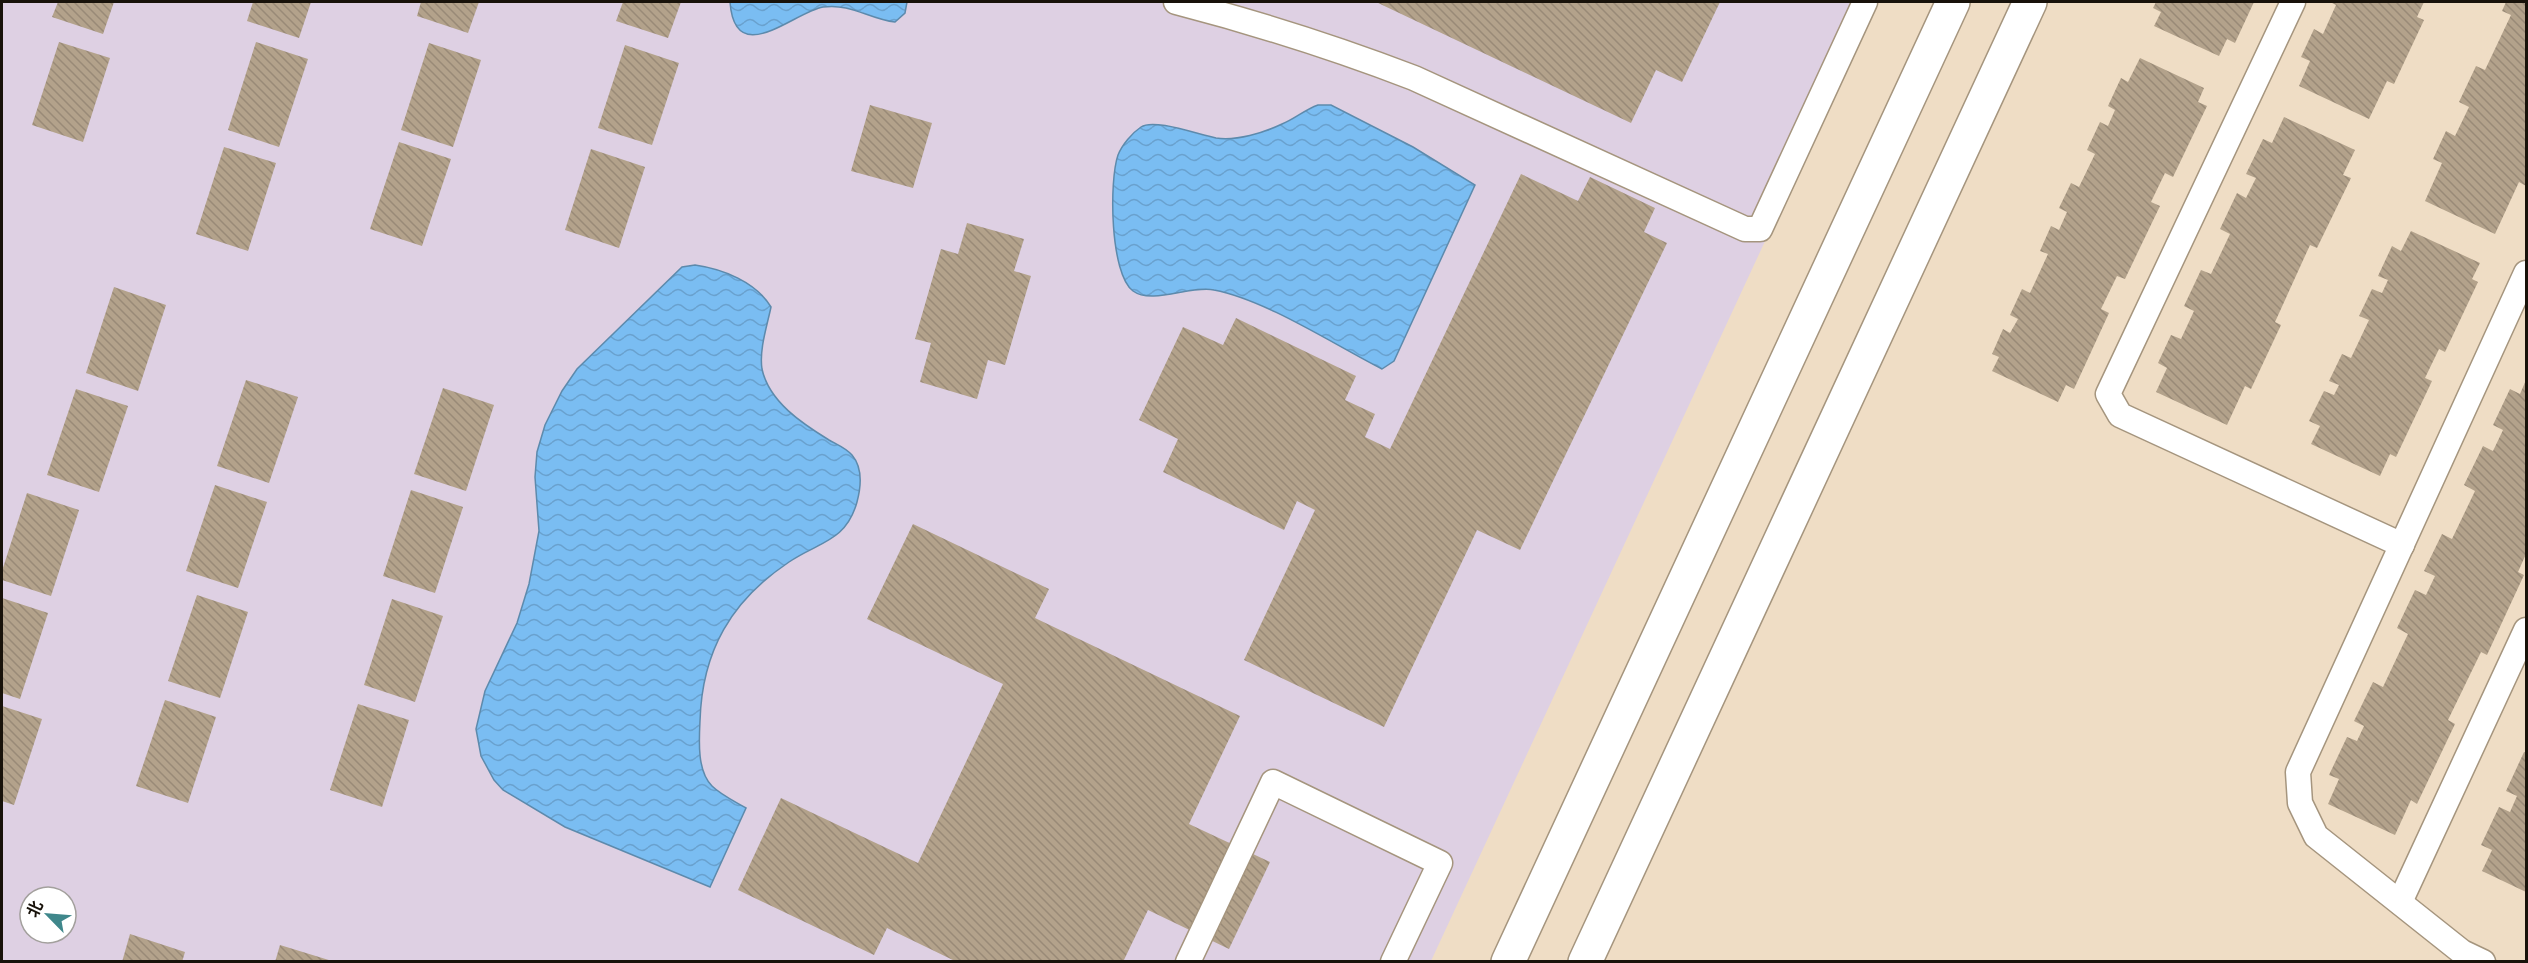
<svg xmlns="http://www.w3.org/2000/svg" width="2528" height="963" font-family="'Exo 2','Noto Sans SC',sans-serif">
<defs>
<pattern id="water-waves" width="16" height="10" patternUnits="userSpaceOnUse" patternTransform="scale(1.5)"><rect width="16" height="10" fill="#7abdf2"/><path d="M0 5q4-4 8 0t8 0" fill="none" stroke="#69a1ce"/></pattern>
<pattern id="building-back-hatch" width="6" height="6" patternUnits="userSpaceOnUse" patternTransform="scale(1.5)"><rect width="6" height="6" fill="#b3a28b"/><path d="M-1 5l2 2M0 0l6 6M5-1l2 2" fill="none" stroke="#998a77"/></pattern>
</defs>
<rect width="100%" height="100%" fill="#efddc5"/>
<path fill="#ded0e3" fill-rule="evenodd" d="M 2,2 L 1876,2 L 1431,961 L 2,962 ZM 30,897 L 66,897 L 66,933 L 30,933 Z"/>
<g fill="url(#water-waves)" stroke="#5d8aac" stroke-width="1.5">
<path d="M 730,2 L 907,2 L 905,13 L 895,22 C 869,19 851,3 823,7 C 794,12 735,70 730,2 Z"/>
<path d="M 1318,105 L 1331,105 L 1413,147 L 1475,185 L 1394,361 L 1382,369 C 1333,344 1266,300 1214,290 C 1191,285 1152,305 1133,291 C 1110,274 1109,181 1118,155 C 1122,145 1132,133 1141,127 C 1154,118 1199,135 1216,138 C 1237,141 1263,133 1282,124 C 1295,119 1304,110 1318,105 Z"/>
<path d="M 695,265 C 723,269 756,282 771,307 C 767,326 759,350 762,369 C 769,402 803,424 829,440 C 836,444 846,448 852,455 C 863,468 861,487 857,502 C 846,542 818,542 789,562 C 731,601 702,651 700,721 C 699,741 697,771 712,786 C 721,795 736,802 746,808 L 710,887 L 565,827 L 503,790 L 494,780 L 481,756 L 476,729 L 485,691 L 517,623 L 529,584 L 539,531 L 535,477 L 537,452 L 545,425 L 562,391 L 577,369 L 682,267 Z"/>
</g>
<g fill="url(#building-back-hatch)">
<path d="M 58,2 L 114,2 L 103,34 L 52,17 Z"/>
<path d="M 253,2 L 311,2 L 299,38 L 247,21 Z"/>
<path d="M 421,2 L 479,2 L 468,33 L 417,16 Z"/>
<path d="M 623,2 L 681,2 L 668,38 L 616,21 Z"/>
<path d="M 1376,2 L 1720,2 L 1682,82 L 1656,70 L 1631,123 Z"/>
<path d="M 2156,2 L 2254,2 L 2235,43 L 2227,39 L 2219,56 L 2154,26 L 2161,12 L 2153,8 Z"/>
<path d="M 2330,2 L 2424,2 L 2417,17 L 2424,20 L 2394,84 L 2387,81 L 2369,119 L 2299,86 L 2310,61 L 2301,57 L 2314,29 L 2323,34 L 2336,5 Z"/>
<path d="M 2506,2 L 2526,2 L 2526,186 L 2519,182 L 2495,234 L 2425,201 L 2442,163 L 2433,159 L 2446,131 L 2455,136 L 2469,107 L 2459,102 L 2476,66 L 2485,70 L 2511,15 L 2502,11 Z"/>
<path d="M 59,42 L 110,58 L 83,142 L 32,125 Z"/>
<path d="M 256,42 L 308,59 L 279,147 L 228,130 Z"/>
<path d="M 429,43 L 481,60 L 453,147 L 401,130 Z"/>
<path d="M 625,45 L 679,63 L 652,145 L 598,128 Z"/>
<path d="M 2140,58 L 2204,88 L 2198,102 L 2207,106 L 2173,177 L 2165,173 L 2151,202 L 2160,206 L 2125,279 L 2117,276 L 2101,309 L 2109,313 L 2074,389 L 2066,385 L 2058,402 L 1992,371 L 1999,357 L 1992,354 L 2003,329 L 2010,333 L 2018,319 L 2010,315 L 2022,289 L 2030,293 L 2048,254 L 2040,251 L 2051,226 L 2059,230 L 2067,212 L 2059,208 L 2071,183 L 2079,187 L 2095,154 L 2087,150 L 2100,122 L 2108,126 L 2115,110 L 2108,106 L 2121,78 L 2128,82 Z"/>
<path d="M 870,105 L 932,123 L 913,188 L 851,171 Z"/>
<path d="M 2284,117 L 2355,150 L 2343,175 L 2351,178 L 2317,248 L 2310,245 L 2275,322 L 2281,325 L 2251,389 L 2245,386 L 2227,425 L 2156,392 L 2167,368 L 2158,363 L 2171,335 L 2181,339 L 2194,311 L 2184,306 L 2201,270 L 2211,274 L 2230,234 L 2220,229 L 2237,193 L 2246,198 L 2256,178 L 2246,174 L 2263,139 L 2272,143 Z"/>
<path d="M 399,142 L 451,159 L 422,246 L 370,229 Z"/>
<path d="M 224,147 L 276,163 L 248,251 L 196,234 Z"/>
<path d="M 591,149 L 645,167 L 619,248 L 565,230 Z"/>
<path d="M 1521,174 L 1578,201 L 1590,177 L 1655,208 L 1644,232 L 1667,243 L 1520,550 L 1477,530 L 1384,727 L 1244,660 L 1315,510 L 1297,501 L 1284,530 L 1163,472 L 1178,439 L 1139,420 L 1183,327 L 1223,345 L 1236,318 L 1356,376 L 1345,400 L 1375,414 L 1365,437 L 1390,449 Z"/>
<path d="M 967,223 L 1024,239 L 1014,271 L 1031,276 L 1005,365 L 988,360 L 977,399 L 920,382 L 931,343 L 915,339 L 941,249 L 958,254 Z"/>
<path d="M 2411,231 L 2480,263 L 2472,279 L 2478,282 L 2445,352 L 2439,349 L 2425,378 L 2432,381 L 2396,457 L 2390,454 L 2380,476 L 2311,444 L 2320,426 L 2309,421 L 2324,391 L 2334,395 L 2339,385 L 2329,381 L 2342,354 L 2351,358 L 2369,320 L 2359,316 L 2372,289 L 2382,293 L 2388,280 L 2378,276 L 2392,246 L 2401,251 Z"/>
<path d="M 114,287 L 166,305 L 138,391 L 86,373 Z"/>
<path d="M 246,380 L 298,397 L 269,483 L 217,466 Z"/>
<path d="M 2526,380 L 2526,554 L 2518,572 L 2524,575 L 2487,655 L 2481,652 L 2448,720 L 2455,724 L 2417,804 L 2411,800 L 2395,835 L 2328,804 L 2339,779 L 2329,775 L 2347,737 L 2357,741 L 2364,726 L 2354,721 L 2373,682 L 2383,687 L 2408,634 L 2397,628 L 2415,590 L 2426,595 L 2435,576 L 2424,571 L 2442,534 L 2452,539 L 2475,491 L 2464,485 L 2483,446 L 2493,451 L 2503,430 L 2493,425 L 2510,389 L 2520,394 Z"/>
<path d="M 443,388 L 494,405 L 466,491 L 414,474 Z"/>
<path d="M 76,389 L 128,406 L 99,492 L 47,475 Z"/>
<path d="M 215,485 L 267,502 L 238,588 L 186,571 Z"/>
<path d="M 411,490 L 463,507 L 435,593 L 383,576 Z"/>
<path d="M 27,493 L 79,510 L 51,596 L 2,580 L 2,571 Z"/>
<path d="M 913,524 L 1049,589 L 1035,618 L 1240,716 L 1189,824 L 1270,862 L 1229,949 L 1148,910 L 1123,962 L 957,962 L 887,928 L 874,955 L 738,890 L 781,798 L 918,863 L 1003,684 L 867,619 Z"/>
<path d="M 197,595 L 248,612 L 220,698 L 168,681 Z"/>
<path d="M 2,598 L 48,613 L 20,699 L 2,693 Z"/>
<path d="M 392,599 L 443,616 L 415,702 L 364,685 Z"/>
<path d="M 165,700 L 216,717 L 188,803 L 136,786 Z"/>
<path d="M 358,704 L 409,720 L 382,807 L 330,790 Z"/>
<path d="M 2,706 L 42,719 L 14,805 L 2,801 Z"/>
<path d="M 2524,752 L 2526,753 L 2526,892 L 2482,871 L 2492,850 L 2481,845 L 2499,807 L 2510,812 L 2517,796 L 2506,791 Z"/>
<path d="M 130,934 L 185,952 L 182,962 L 122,962 Z"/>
<path d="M 280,945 L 332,961 L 331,962 L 275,962 Z"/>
</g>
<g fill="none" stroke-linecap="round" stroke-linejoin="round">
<defs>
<g id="service">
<path d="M 1176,2 C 1257,23 1336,48 1414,78 L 1745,229 L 1760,229 L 1865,2"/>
<path d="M 2293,2 L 2108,394 L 2120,415 L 2402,545"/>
<path d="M 2400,902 L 2526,630"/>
<path d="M 1188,962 L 1273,782 L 1440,863 L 1393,962"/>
<path d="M 2483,962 L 2462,952 L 2316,836 L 2300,803 L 2298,772 L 2526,273"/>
</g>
<g id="tertiary">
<path d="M 1508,962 L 1953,2"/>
<path d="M 1585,962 L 2030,2"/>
</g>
</defs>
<use href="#service" stroke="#a5957e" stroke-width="27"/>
<use href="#tertiary" stroke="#a5957e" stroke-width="36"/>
<use href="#service" stroke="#fff" stroke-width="24"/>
<use href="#tertiary" stroke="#fff" stroke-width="33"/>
</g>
<rect width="2528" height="963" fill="none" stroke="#18120a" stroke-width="6"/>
<g transform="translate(48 915) rotate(295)"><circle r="28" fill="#ffffff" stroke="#a3a09d" stroke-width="1.5"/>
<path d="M0-4.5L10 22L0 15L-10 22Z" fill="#3f878b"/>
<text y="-9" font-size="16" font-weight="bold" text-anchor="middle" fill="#18120a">北</text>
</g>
</svg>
